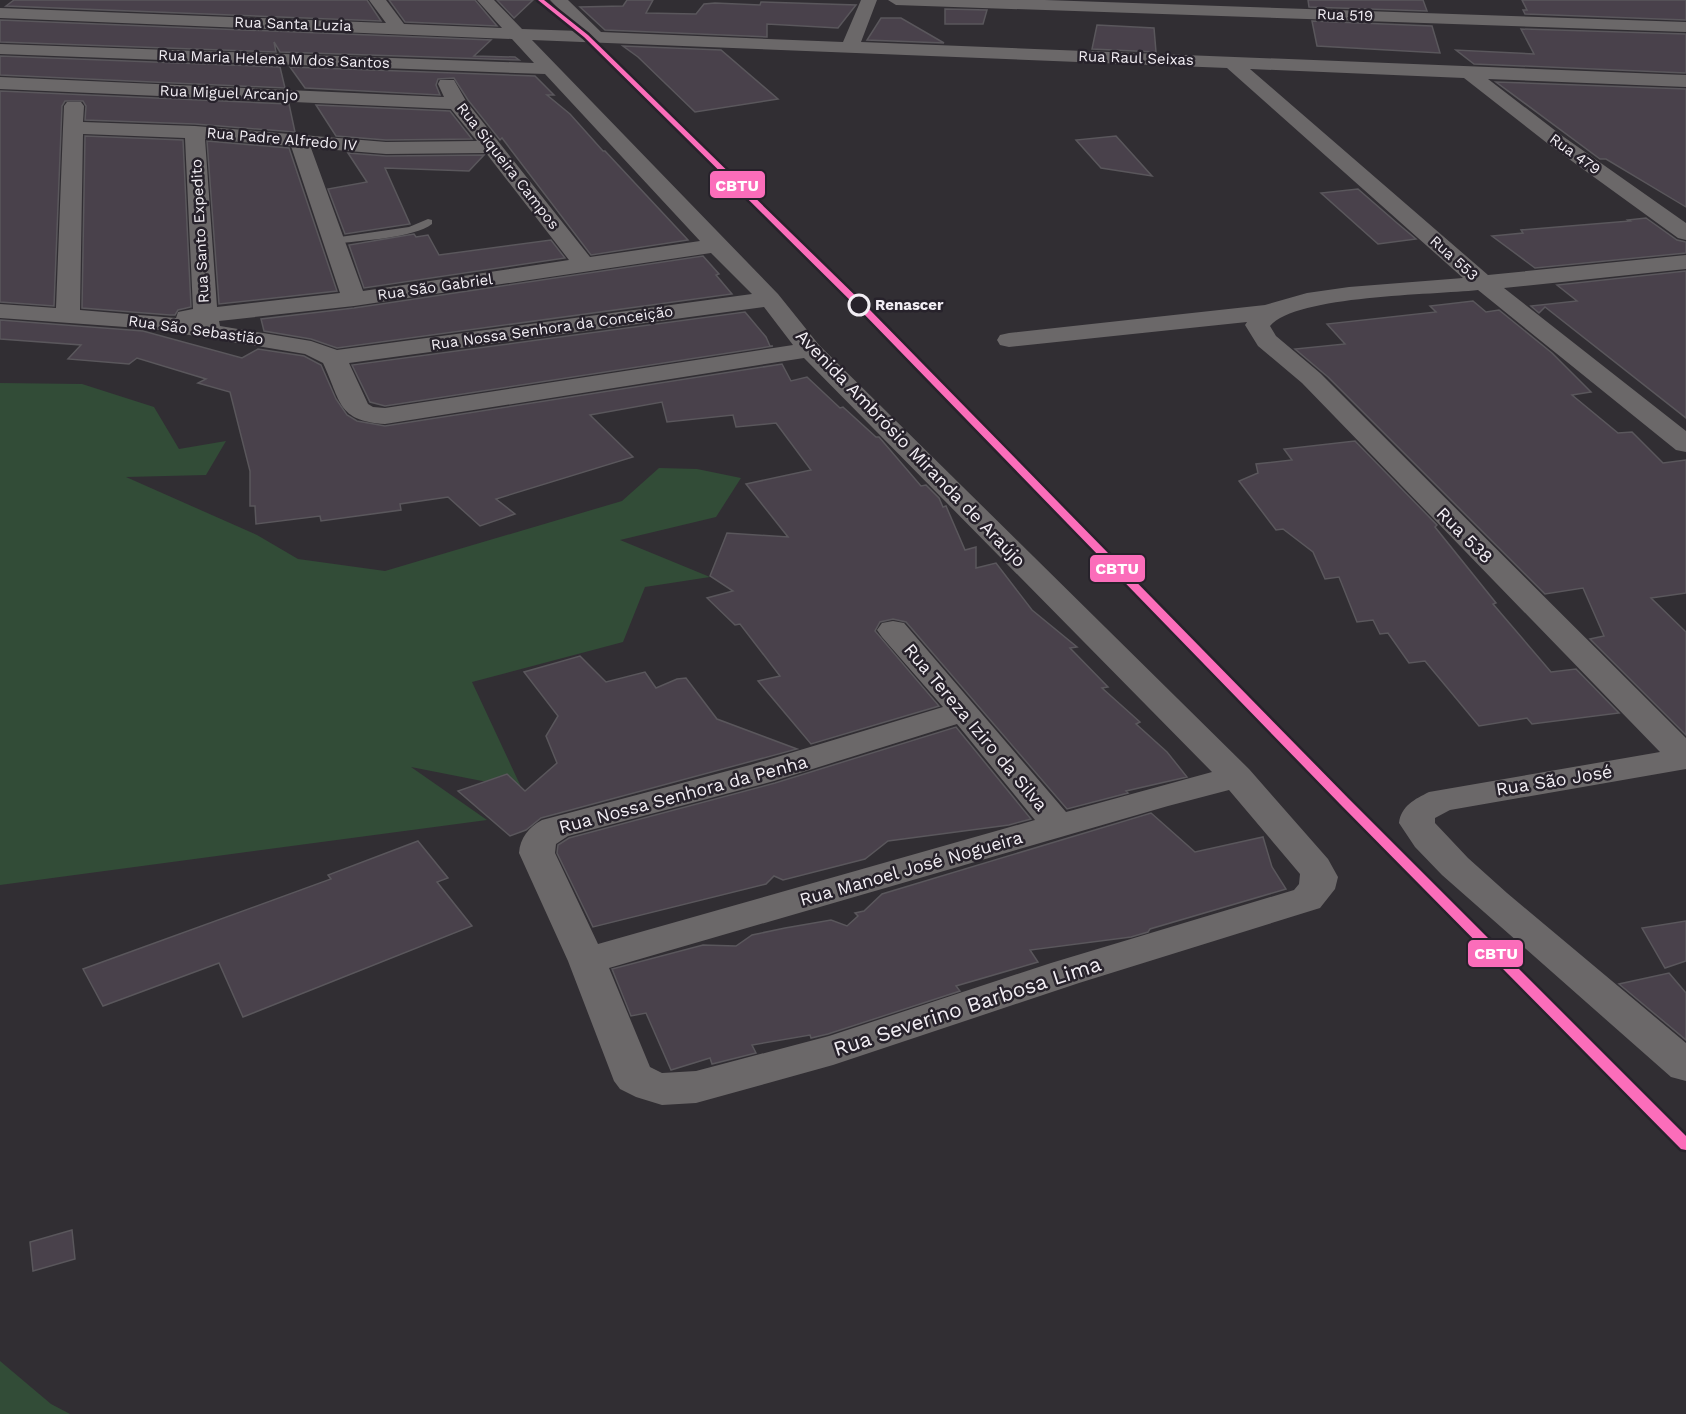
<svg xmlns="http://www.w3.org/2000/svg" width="1686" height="1414" font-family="'Work Sans',sans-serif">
<rect width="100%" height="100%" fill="#312e33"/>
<g fill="#324c37">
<path d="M 0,383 L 82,384 L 154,407 L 179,449 L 226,441 L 206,475 L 126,477 L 257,535 L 298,559 L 385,571 L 622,501 L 659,468 L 697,469 L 741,478 L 716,517 L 620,540 L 710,577 L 645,587 L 623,642 L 472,682 L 522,789 L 411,767 L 487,820 L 0,885 Z"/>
<path d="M 0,1361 L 51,1404 L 70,1414 L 0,1414 Z"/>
</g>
<g fill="#49414b" stroke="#5a575c" stroke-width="1.5">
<path d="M 14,0 L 367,0 L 381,21 L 6,6 Z"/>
<path d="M 389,0 L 475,0 L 497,26 L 405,22 Z"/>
<path d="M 497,0 L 533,0 L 514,18 Z"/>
<path d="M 627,0 L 653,0 L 646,13 L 696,14 L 704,4 L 715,3 L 760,5 L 761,2 L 856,5 L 838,28 L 767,24 L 767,37 L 605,30 L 580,7 L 623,6 Z"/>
<path d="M 1308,0 L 1423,0 L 1427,11 L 1309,7 Z"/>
<path d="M 1522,0 L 1686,0 L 1686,20 L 1525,14 L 1523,10 L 1527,10 Z"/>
<path d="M 945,9 L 987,10 L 983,24 L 945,24 Z"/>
<path d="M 881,18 L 901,18 L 944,43 L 867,40 Z"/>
<path d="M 0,20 L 491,40 L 474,56 L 515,57 L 519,60 L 280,52 L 274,42 L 276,52 L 0,42 Z"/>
<path d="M 1312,21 L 1432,26 L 1440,53 L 1317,46 Z"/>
<path d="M 1097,25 L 1154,28 L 1156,52 L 1092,49 Z"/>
<path d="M 1521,29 L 1686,34 L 1686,73 L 1474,64 L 1456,50 L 1534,54 Z"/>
<path d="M 623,46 L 721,50 L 778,99 L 695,112 L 638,57 Z"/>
<path d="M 0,56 L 280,67 L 285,88 L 0,75 Z"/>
<path d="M 290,67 L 535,76 L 554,95 L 547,95 L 570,114 L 603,151 L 605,151 L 688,240 L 591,255 L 502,138 L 500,140 L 468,100 L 454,78 L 438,79 L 436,85 L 440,95 L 305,88 Z"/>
<path d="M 1496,82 L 1686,89 L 1686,207 L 1606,159 L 1600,159 Z"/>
<path d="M 0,91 L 289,104 L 295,132 L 195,124 L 85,120 L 86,106 L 83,101 L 65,101 L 62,106 L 54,306 L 0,302 Z"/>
<path d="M 316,105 L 450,111 L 472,139 L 386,140 L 336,136 Z"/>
<path d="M 85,136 L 183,140 L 191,307 L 178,310 L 175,315 L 170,315 L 82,308 Z"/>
<path d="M 1116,136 L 1152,176 L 1101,168 L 1076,140 Z"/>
<path d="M 207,141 L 289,148 L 337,291 L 219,304 Z"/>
<path d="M 348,153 L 386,156 L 484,155 L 469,171 L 385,168 L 410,224 L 345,234 L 328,189 L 367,182 Z"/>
<path d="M 1358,189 L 1397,223 L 1416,239 L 1378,244 L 1321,193 Z"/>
<path d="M 1646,218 L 1677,240 L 1686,242 L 1686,253 L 1535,268 L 1492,236 L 1523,233 L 1521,230 L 1630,221 L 1628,220 Z"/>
<path d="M 414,234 L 416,237 L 428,235 L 439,255 L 551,240 L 565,258 L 364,288 L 349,245 Z"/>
<path d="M 703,256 L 719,274 L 716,275 L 732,294 L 337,348 L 311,339 L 264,331 L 261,319 L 354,308 Z"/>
<path d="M 1686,271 L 1686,418 L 1545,307 L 1539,313 L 1531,306 L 1577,301 L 1557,285 Z"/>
<path d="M 1473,301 L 1486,312 L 1499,310 L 1552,353 L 1591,392 L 1572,395 L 1618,433 L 1632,432 L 1663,463 L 1686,460 L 1686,593 L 1651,598 L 1686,632 L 1686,735 L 1590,639 L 1604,636 L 1583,588 L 1545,594 L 1328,377 L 1295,349 L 1345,344 L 1327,324 L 1436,312 L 1430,306 Z"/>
<path d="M 745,312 L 766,337 L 770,346 L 773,346 L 385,406 L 370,402 L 352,365 Z"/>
<path d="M 0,320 L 143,331 L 242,358 L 258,349 L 304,356 L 321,365 L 336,399 L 347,415 L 357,421 L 385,426 L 782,364 L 791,381 L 807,377 L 840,408 L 843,407 L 876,437 L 879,437 L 921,486 L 926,485 L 939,498 L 943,507 L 946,506 L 965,550 L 976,547 L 976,568 L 996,563 L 1032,610 L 1077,647 L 1070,648 L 1108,687 L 1102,688 L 1140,722 L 1136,724 L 1167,752 L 1187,777 L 1126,791 L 1128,793 L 1067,809 L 906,622 L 893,619 L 880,622 L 875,631 L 939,706 L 811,744 L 758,681 L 780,676 L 740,624 L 735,625 L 707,598 L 733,591 L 710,576 L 727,533 L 788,537 L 746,484 L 811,470 L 776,423 L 736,427 L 733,415 L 667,422 L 662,402 L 590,415 L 633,457 L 496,499 L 515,514 L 480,526 L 448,497 L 400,504 L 401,510 L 321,521 L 320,516 L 256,524 L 255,506 L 250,506 L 250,471 L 230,392 L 198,383 L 206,379 L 137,358 L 129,364 L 68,359 L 81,345 L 0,339 Z"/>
<path d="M 1355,441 L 1437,525 L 1435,527 L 1496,603 L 1493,604 L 1551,672 L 1576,669 L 1619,713 L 1532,724 L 1527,718 L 1479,726 L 1425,661 L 1409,663 L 1388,633 L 1380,634 L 1373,620 L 1357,622 L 1339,577 L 1325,579 L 1313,552 L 1283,529 L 1276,530 L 1239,481 L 1258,473 L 1256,464 L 1292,460 L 1284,449 Z"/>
<path d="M 580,656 L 606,682 L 645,672 L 656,688 L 677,679 L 686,678 L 717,719 L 797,749 L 541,818 L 526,830 L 510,836 L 458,791 L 507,774 L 525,791 L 557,763 L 546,736 L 558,716 L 524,672 Z"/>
<path d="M 956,727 L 1031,819 L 1009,825 L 888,841 L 865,859 L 783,880 L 774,876 L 766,884 L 593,927 L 557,853 L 558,845 L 569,838 L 775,783 Z"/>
<path d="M 1151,813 L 1195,852 L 1263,837 L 1272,867 L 1286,889 L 1150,929 L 1148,932 L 1131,937 L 1030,950 L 1038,962 L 956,986 L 960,991 L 828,1034 L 811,1038 L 810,1035 L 752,1045 L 756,1053 L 712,1064 L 710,1058 L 671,1070 L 646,1013 L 631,1016 L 612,969 L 703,945 L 736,946 L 752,935 L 785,928 L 831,920 L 847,926 L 858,916 L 855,913 L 864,911 L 882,894 Z"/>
<path d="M 418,841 L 448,878 L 437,882 L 472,926 L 243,1017 L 219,963 L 103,1006 L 83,969 L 331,879 L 328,875 Z"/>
<path d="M 1686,921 L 1686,961 L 1665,968 L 1642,928 Z"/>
<path d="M 1669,973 L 1686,993 L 1686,1040 L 1619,984 Z"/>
<path d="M 72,1230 L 75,1259 L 33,1271 L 30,1242 Z"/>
</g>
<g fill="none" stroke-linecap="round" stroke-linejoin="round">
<path fill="#6b6869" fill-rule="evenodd" d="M 428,219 L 432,220 L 432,224 C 415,238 356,241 333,244 L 327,241 L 333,238 L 409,227 Z"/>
<g fill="#6b6869" fill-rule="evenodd">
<path d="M 369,0 L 386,0 L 404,24 L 502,28 L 477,0 L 494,0 L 522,29 L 580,31 L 550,0 L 568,0 L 601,32 L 843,42 L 861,0 L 877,0 L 861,42 L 1686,75 L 1686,87 L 1488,79 L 1561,135 L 1686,223 L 1686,240 L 1678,238 L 1547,143 L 1464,78 L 1250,69 L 1488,275 L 1686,255 L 1686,269 L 1504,288 L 1686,431 L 1686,452 L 1676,450 L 1478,290 C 1433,295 1297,295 1270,326 L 1276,336 L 1320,373 L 1686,738 L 1686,769 L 1450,810 L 1435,818 L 1435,823 L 1468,858 L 1507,893 L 1686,1043 L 1686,1081 L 1671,1077 L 1442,875 L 1415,847 L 1399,823 C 1401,806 1415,799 1429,792 L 1660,752 L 1302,383 L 1258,346 L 1245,325 L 1247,322 L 1009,347 L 1000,345 L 997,340 L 1000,335 L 1009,333 L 1265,305 L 1307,293 L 1349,287 L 1463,278 L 1227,68 L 532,40 L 778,294 L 819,345 L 1249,769 L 1328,859 L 1338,877 L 1335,889 L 1320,908 L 1079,983 L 833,1065 L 696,1103 L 662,1105 L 636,1097 L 620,1089 L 614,1081 L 568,961 L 519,853 C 520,838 529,827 542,820 L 750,765 L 943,707 L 882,637 L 877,630 L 882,623 L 893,621 L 904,623 L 1066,812 L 1212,772 L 804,358 L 385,424 C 337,421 341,401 323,363 L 305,354 L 153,329 L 0,318 L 0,304 L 56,308 L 63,128 L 64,106 L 67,102 L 81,102 L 84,106 L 83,122 L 195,126 L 386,142 L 477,141 L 451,109 L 0,89 L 0,77 L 444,97 L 438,84 L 440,80 L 454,80 L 466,101 L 590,257 L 700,241 L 545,74 L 0,54 L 0,44 L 534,63 L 512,39 L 0,18 L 0,8 L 386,23 ZM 83,134 L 185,138 L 193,309 L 178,312 L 176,318 L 80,310 ZM 205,139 L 291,146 L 340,293 L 217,307 ZM 311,148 L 386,154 L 486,153 L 569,260 L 363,291 ZM 711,253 L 752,294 L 337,350 L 311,341 L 220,326 L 219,321 L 354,306 ZM 764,307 L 793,345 L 385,408 L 373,407 L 368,404 L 349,363 ZM 957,724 L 1035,820 L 598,944 L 555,853 L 556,844 L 568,836 L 774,781 ZM 1229,790 L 1300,874 L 1299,884 L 1294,890 L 1051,963 L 829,1036 L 696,1071 L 662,1073 L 650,1067 L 609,968 L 1168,806 Z"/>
<path d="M 888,0 L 1045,0 L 1686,22 L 1686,32 L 896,5 Z"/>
</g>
<defs>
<path id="rail-1" d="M 538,0 L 544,0 L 588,35 L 868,308 L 1348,798 L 1686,1136 L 1686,1150 L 1681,1149 L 1340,804 L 862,312 L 584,37 Z"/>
</defs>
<use href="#rail-1" stroke="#27222b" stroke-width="5"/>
<use href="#rail-1" fill="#fb6dba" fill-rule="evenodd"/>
</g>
<circle fill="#27222b" stroke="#f2eef4" stroke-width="3" cx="859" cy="305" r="10"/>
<g text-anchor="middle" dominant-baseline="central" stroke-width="5" stroke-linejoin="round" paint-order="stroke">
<g font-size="15" fill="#f2eef4" stroke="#27222b">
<text transform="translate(1345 15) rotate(2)">Rua 519</text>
<text transform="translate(293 24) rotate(2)">Rua Santa Luzia</text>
<text transform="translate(1136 58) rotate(2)">Rua Raul Seixas</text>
<text transform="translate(274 59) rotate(2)">Rua Maria Helena M dos Santos</text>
<text transform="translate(229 93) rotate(2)">Rua Miguel Arcanjo</text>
<text transform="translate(282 139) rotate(5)">Rua Padre Alfredo IV</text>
<text transform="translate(1575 154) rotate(36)">Rua 479</text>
<text transform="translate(508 166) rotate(52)">Rua Siqueira Campos</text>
<text transform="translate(200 231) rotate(-93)">Rua Santo Expedito</text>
<text transform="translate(1454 258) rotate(42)">Rua 553</text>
<text transform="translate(435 287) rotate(-8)">Rua São Gabriel</text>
<text transform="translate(552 328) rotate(-8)">Rua Nossa Senhora da Conceição</text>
<text transform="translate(196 330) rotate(8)">Rua São Sebastião</text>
</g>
<g font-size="15" font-weight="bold" fill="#f2eef4" stroke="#27222b" text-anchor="start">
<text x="875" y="305">Renascer</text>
</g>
<g font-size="18" fill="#f2eef4" stroke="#27222b">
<text transform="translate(911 448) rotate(46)">Avenida Ambrósio Miranda de Araújo</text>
<text transform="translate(1465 535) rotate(45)">Rua 538</text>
<text transform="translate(976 727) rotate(50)">Rua Tereza Iziro da Silva</text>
<text transform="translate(1554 780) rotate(-9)">Rua São José</text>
<text transform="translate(683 794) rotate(-15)">Rua Nossa Senhora da Penha</text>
<text transform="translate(911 868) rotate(-16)">Rua Manoel José Nogueira</text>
</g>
<g font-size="21" fill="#f2eef4" stroke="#27222b">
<text transform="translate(967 1006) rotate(-18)">Rua Severino Barbosa Lima</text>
</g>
</g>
<g stroke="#27222b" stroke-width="2">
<rect x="709" y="170" width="57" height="29" rx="6" fill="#fb6dba"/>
<rect x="1089" y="554" width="57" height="29" rx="6" fill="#fb6dba"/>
<rect x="1467" y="939" width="57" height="29" rx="6" fill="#fb6dba"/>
</g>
<g font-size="16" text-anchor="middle" font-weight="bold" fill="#fff">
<text x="737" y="191">CBTU</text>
<text x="1117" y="574">CBTU</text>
<text x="1496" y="959">CBTU</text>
</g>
</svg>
